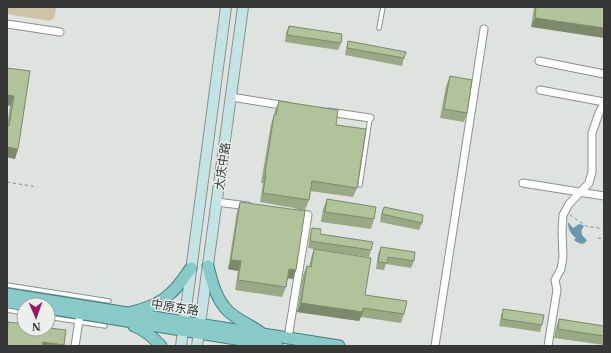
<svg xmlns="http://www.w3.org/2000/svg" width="611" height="353" font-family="'IBM Plex Serif','Noto Sans SC',serif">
<rect width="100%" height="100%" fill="#dfe3e0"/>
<path fill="#cdc4a7" d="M 7,7 L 56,7 C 55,13 56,19 50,21 L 7,14 Z"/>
<path fill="#6899ae" d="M 568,222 L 573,228 L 579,224 L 583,225 L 584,226 C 579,232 582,236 587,240 C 584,246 579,244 574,240 L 576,238 C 570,233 568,229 568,222 Z"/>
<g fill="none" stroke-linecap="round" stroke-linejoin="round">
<defs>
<g id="lane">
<path d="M 379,28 L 383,7"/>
<path d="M 360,185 L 370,118"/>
<path d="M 7,285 L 109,301"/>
<path d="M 7,310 L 24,313"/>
<path d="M 48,317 L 105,326"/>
</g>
<g id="street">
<path d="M 7,24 L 60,32"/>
<path d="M 539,61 L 604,74"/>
<path d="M 540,90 L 604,102"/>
<path d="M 231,97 L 287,106"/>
<path d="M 329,112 L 370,118"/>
<path d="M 523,183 L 604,196"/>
<path d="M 217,202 L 248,206"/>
<path d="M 288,338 L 308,215 L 296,213"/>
<path d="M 75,346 L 80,314"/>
<path d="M 435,346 L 484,29"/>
<path d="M 548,346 L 557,290 L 555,280 L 561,269 L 563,257 L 562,232 L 563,215 L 569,204 L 589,183 L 592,172 L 592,133 L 599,113 L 604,104"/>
</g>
<g id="secondary">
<path d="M 181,346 L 226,7"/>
<path d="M 197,346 L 243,7"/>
</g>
<g id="primary">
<path d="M 208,266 C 212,282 216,299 228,311 C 236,319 250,325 260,332"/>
<path d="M 7,294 L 339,346"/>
<path d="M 7,302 L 27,305"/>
<path d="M 48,308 L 277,346"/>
<path d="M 132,312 C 145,309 161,303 171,293 C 179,286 185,276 191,268"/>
<path d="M 134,326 C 145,330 153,337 161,346"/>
</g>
</defs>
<use href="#lane" stroke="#8c908d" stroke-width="5.5"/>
<use href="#street" stroke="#8c908d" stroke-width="9"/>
<use href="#secondary" stroke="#8c908d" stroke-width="12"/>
<use href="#primary" stroke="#37807e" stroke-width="13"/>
<g stroke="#868987" stroke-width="1" stroke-dasharray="3 3" stroke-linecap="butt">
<path d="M 7,182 L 37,187"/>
<path d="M 570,215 L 586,226 L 604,229"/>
<path d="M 598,238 L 604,239"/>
</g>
<use href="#lane" stroke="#fff" stroke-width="3.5"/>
<use href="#street" stroke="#fff" stroke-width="7"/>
<use href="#secondary" stroke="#c3e4e4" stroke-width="10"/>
<use href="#primary" stroke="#88cac8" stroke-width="11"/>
</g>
<g fill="#98a984">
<path d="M 534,7 L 604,7 L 531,27 Z"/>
<path d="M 289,26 L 341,43 L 338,50 L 285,42 L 286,33 Z"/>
<path d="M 348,41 L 404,58 L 402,66 L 345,55 L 346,49 Z"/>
<path d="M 30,71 L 15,159 L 7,157 L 7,126 L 10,106 L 7,105 Z"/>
<path d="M 450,76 L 467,113 L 464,122 L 440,118 L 446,86 Z"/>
<path d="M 279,101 L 336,125 L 357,188 L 353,197 L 310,191 L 309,200 L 305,210 L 260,202 L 263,183 L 261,183 L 271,124 L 274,115 L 275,110 Z"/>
<path d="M 327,199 L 374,219 L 371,229 L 321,222 L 323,209 Z"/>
<path d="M 240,202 L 296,270 L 293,279 L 287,278 L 286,287 L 282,297 L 235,290 L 238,271 L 228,269 L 237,211 Z"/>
<path d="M 384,207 L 422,223 L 419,230 L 380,222 L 381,214 Z"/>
<path d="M 312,228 L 320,234 L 371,250 L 369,257 L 308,248 L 310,235 Z"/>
<path d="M 381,247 L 414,261 L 411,268 L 386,264 L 384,270 L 376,269 L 378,254 Z"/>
<path d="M 314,249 L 365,295 L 404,314 L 401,323 L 361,317 L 359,321 L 297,312 L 303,275 L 307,266 L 309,267 L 311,258 Z"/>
<path d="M 503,309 L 542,325 L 540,332 L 499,326 L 501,316 Z"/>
<path d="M 559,319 L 604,326 L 604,345 L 554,338 L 556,328 Z"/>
</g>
<g fill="#7c896b">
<path d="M 535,18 L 604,28 L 604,38 L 531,27 Z"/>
<path d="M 7,95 L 14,96 L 10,106 L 7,105 Z"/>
<path d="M 7,147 L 18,149 L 15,159 L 7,157 Z"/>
<path d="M 231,260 L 241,261 L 238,271 L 228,269 Z"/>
<path d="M 289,269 L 296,270 L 293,279 L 285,278 Z"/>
<path d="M 301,303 L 363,312 L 359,321 L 297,312 Z"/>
<path d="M 43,342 L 64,345 L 63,346 L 41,346 Z"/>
</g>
<g fill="#b1c499" stroke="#7c896b">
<path d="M 536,7 L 604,7 L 604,28 L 535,18 Z"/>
<path d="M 289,26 L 342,34 L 341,43 L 287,35 Z"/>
<path d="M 348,41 L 406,52 L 404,58 L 347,48 Z"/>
<path d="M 7,68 L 30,71 L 18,149 L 7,147 L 7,126 L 9,126 L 14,96 L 7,95 Z"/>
<path d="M 450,76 L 472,80 L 467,113 L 444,109 Z"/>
<path d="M 279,101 L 338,110 L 336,125 L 366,129 L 357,188 L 312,181 L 309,200 L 263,193 L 266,174 L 265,173 L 274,115 L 276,115 Z"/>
<path d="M 327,199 L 376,207 L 374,219 L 325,212 Z"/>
<path d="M 240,202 L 305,211 L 296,270 L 289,269 L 286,287 L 238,280 L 241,261 L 231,260 Z"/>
<path d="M 384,207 L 423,215 L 422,223 L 382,214 Z"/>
<path d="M 312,228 L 321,229 L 320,234 L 373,242 L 371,250 L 310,241 Z"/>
<path d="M 381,247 L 415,252 L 414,261 L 388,257 L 387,263 L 378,262 Z"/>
<path d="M 314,249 L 371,258 L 365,295 L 407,301 L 404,314 L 363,308 L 363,312 L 301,303 L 307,266 L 311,267 Z"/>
<path d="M 503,309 L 544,315 L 542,325 L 502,319 Z"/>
<path d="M 559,319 L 604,326 L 604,336 L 558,329 Z"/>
<path d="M 8,322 L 24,324 L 24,329 L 48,329 L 48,328 L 66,330 L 64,345 L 43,342 L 42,346 L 7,346 L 7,331 Z"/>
</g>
<g text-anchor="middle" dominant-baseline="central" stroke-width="3" stroke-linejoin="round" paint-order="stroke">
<g font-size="12" fill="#363837" stroke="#ecf0ed">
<text transform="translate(222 166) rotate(-82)">大庆中路</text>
<text transform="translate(175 307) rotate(9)">中原东路</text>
</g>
</g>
<rect width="611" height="353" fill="none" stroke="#363837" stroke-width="16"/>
<g transform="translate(36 317) rotate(178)"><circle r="19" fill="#ecf0ed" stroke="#a3a6a4"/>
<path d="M0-3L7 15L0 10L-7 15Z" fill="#9f1663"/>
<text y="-6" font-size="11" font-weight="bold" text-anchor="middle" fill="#363837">N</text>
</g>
</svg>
